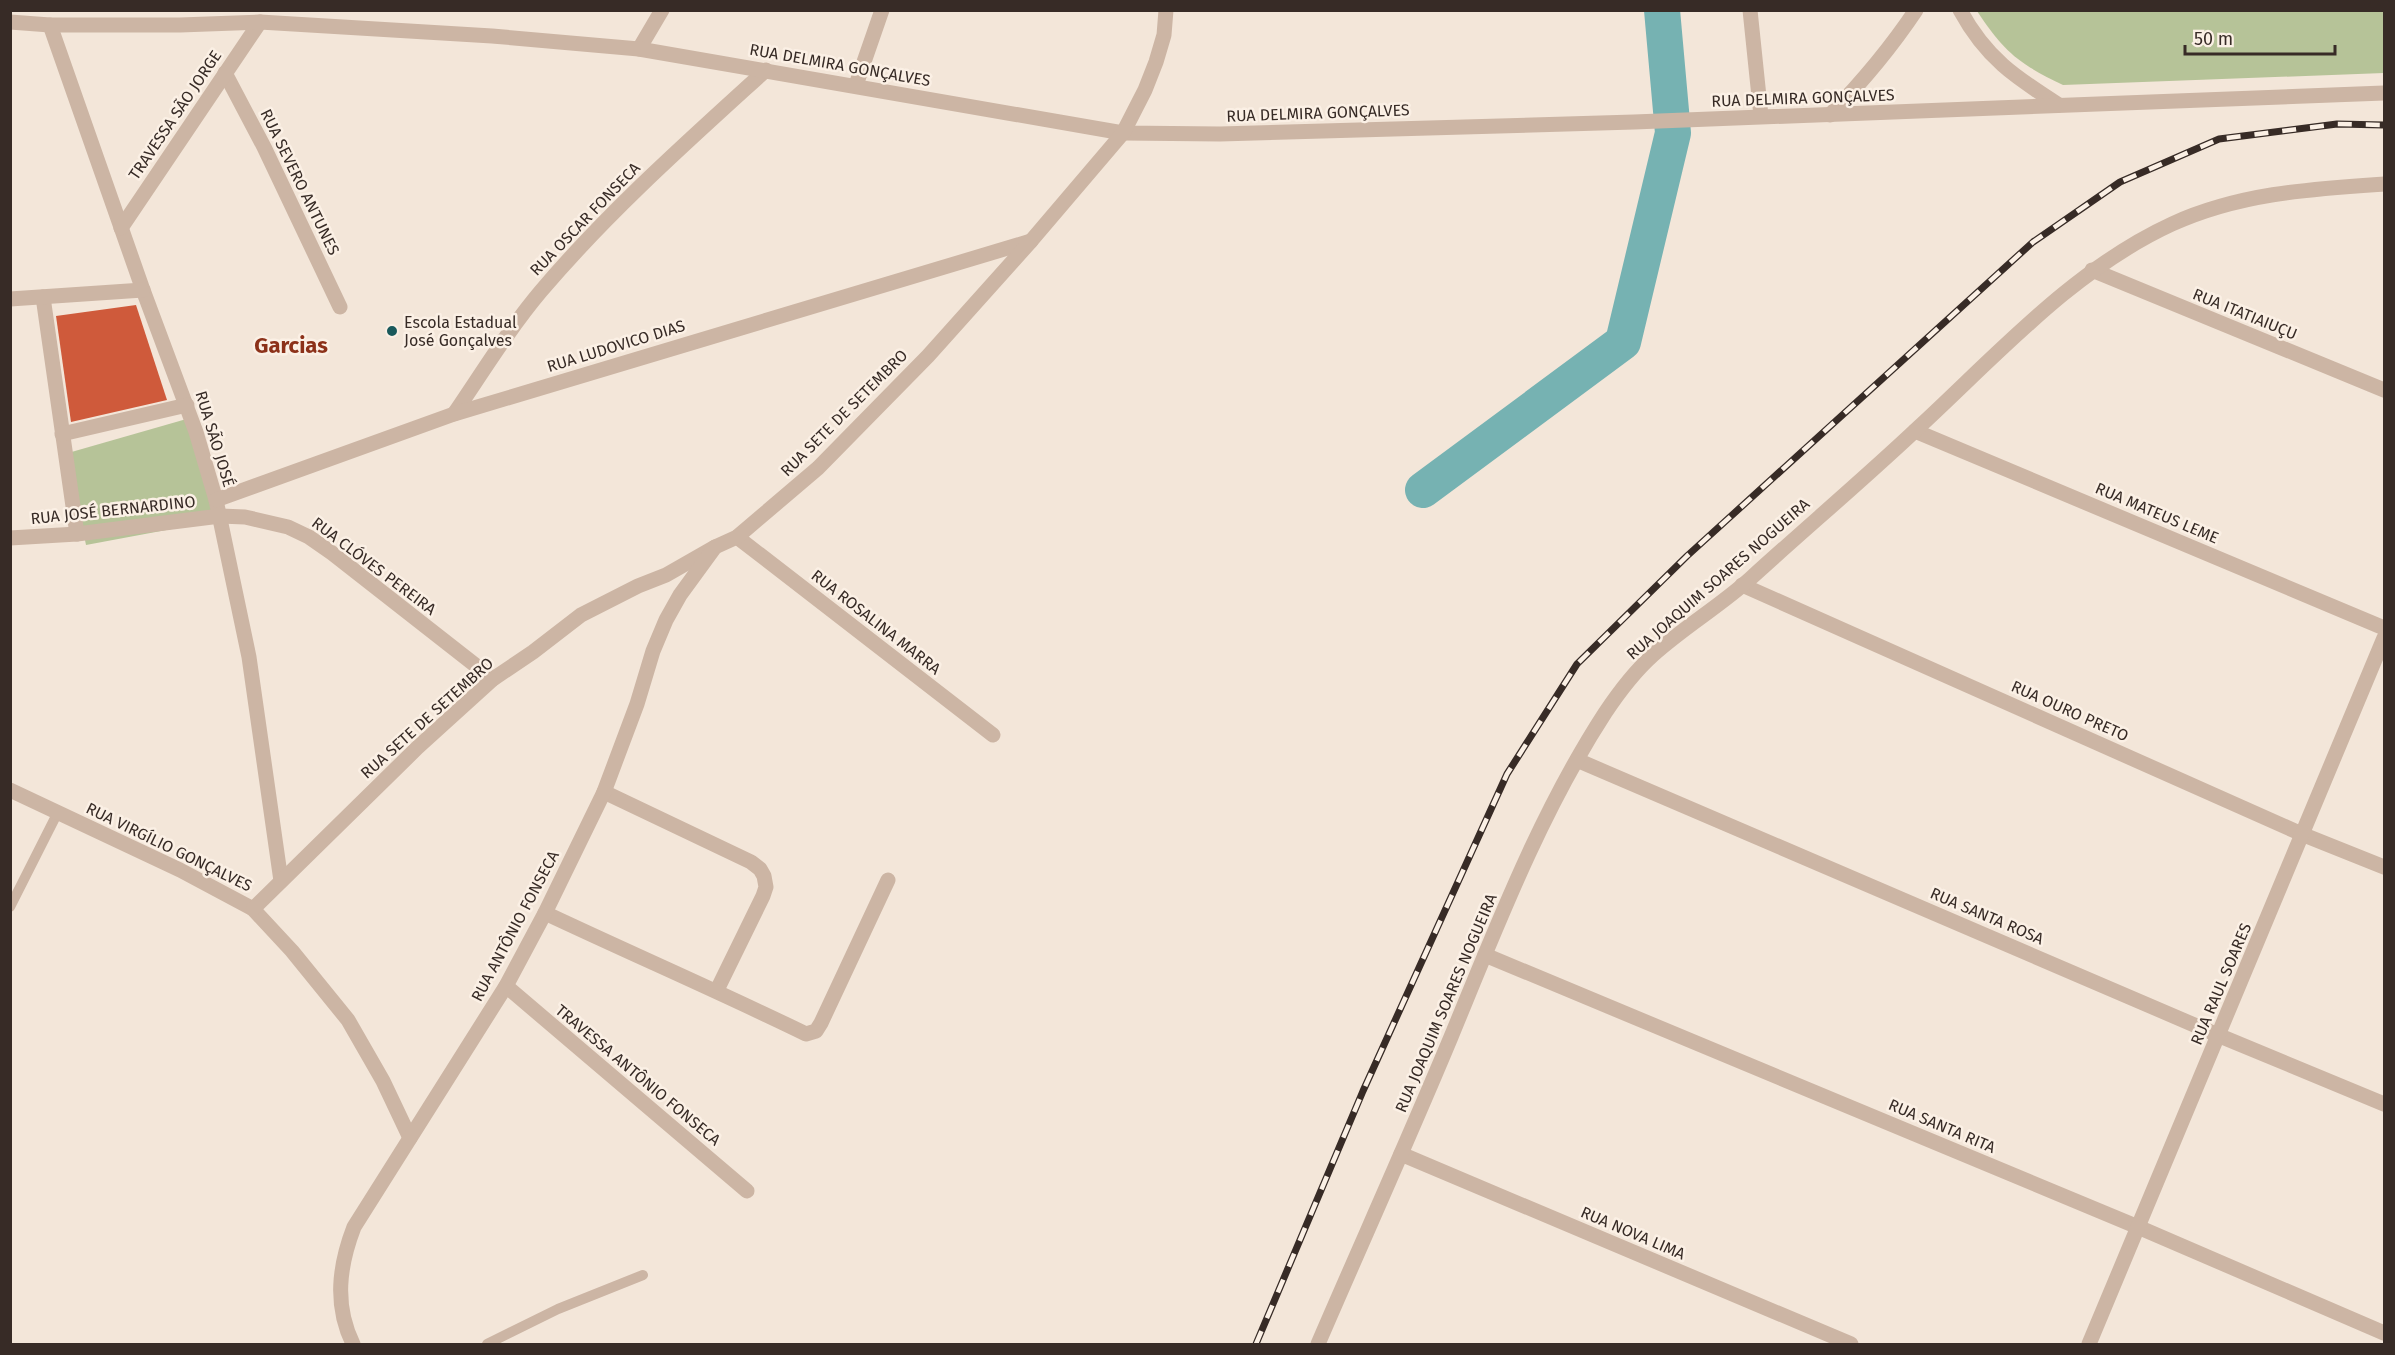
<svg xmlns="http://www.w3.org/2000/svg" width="2395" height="1355" font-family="'Fira Sans',sans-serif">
<rect width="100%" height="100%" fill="#f3e6d9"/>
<g fill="#b6c398">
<path d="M 1977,11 L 2384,11 L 2384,73 L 2063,85 C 2019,64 2004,52 1977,11 Z"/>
<path d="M 190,418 L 220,520 L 86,545 L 68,453 Z"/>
</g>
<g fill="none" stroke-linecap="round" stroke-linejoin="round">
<path stroke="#76b2b2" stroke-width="36" d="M 1423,490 L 1623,342 L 1673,133 L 1662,10"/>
</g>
<path fill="#cf5a3b" d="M 136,305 L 167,400 L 71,422 L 56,316 Z"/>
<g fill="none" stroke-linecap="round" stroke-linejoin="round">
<g stroke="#ccb5a4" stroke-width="10">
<path d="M 10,907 L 58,812"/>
<path d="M 487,1344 L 558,1309 L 643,1275"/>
</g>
<g stroke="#ccb5a4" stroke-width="15">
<path d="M 1750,10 L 1761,116"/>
<path d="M 1960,10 C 1986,58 2015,77 2059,105"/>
<path d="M 50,25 L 143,290 L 196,432 L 216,500 L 249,657 L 281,881"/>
<path d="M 639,49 L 662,10"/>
<path d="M 225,73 L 264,147 L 340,307"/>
<path d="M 856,85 L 882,10"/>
<path d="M 1830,115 C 1862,82 1890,49 1916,10"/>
<path d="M 121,228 L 260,22"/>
<path d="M 2092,270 L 2384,390"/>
<path d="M 43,297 L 77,534"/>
<path d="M 10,299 L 143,290"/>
<path d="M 454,414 C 482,373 509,329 541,291 C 609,211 688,141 766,70"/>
<path d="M 1915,431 L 2384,628"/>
<path d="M 62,434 L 187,405"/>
<path d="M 216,500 L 454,414 L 1031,241"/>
<path d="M 737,537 L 993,735"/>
<path d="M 10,538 L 77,534 L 220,516 L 245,517 L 288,527 L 309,537 L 332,553 L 493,679"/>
<path d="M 1742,585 L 2304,835 L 2384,867"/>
<path d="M 1577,760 L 2220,1036 L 2384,1104"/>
<path d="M 10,790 L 180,870 L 253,909 L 292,951 L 348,1020 L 383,1081 L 410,1138"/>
<path d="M 604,792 L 751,862 L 760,869 L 764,876 L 766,887 L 763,896 L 717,990"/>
<path d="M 253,909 L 418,747 L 493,679 L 533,652 L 581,615 L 638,586 L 666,575 L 715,547"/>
<path d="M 545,913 C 632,954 720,992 806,1034 L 816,1031 L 821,1023 L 888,880"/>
<path d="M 1485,955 L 2138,1227 L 2384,1333"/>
<path d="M 506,986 L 747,1191"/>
<path d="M 1401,1154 L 1851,1344"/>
<path d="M 1318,1344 C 1362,1242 1408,1140 1451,1037 C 1496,928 1540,813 1605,713 C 1619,692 1634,672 1653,655 C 1684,627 1720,606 1751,578 C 1807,527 1865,478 1919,427 C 1998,354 2074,269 2172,224 C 2240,193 2311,189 2384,184"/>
<path d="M 2089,1344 L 2384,638"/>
</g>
<g stroke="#ccb5a4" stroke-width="15">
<path d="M 10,22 L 50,25 L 180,25 L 260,22 L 492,36 L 639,49 L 1123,133 L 1220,134 L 1634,122 L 2384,93"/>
<path d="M 353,1344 C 334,1305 339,1266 354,1227 L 506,986 L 545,913 L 604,792 L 637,704 L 653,651 L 666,620 L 680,595 L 715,547 L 737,537 L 818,468 L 928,356 L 1031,241 L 1123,133 L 1145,90 L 1156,62 L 1164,35 L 1166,10"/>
</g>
<defs>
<path id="rail" d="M 1256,1344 L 1363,1091 L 1507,774 L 1577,664 L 1687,556 L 2033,242 L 2120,182 L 2219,139 L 2337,124 L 2384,125"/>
</defs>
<use href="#rail" stroke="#372b26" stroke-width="7"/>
<use href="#rail" stroke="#fbf0e5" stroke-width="4.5" stroke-dasharray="14" stroke-linecap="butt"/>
</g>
<circle fill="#19595b" stroke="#fbf0e5" stroke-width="2" cx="392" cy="331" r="6"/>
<g text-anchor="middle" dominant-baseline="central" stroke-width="5" stroke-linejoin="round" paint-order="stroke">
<g font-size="16" fill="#372b26" stroke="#fbf0e5">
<text transform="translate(840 65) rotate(10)">RUA DELMIRA GONÇALVES</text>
<text transform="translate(1803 98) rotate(-2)">RUA DELMIRA GONÇALVES</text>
<text transform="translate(1318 113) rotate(-2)">RUA DELMIRA GONÇALVES</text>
<text transform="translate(175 115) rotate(-56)">TRAVESSA SÃO JORGE</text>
<text transform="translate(300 182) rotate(64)">RUA SEVERO ANTUNES</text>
<text transform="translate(585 219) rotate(-46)">RUA OSCAR FONSECA</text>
<text transform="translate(2245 314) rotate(22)">RUA ITATIAIUÇU</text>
<text transform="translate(616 346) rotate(-17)">RUA LUDOVICO DIAS</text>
<text transform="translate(844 413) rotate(-45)">RUA SETE DE SETEMBRO</text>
<text transform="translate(215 439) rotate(73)">RUA SÃO JOSÉ</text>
<text transform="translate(113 510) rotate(-6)">RUA JOSÉ BERNARDINO</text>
<text transform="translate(2157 513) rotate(23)">RUA MATEUS LEME</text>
<text transform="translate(374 566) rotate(37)">RUA CLÓVES PEREIRA</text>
<text transform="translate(1718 579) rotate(-41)">RUA JOAQUIM SOARES NOGUEIRA</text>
<text transform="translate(876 622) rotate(38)">RUA ROSALINA MARRA</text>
<text transform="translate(2070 711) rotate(24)">RUA OURO PRETO</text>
<text transform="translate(427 718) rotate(-42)">RUA SETE DE SETEMBRO</text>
<text transform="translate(169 847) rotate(26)">RUA VIRGÍLIO GONÇALVES</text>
<text transform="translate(1987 916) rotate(23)">RUA SANTA ROSA</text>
<text transform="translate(515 926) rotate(-62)">RUA ANTÔNIO FONSECA</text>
<text transform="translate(2221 984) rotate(-67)">RUA RAUL SOARES</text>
<text transform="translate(1446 1003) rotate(-67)">RUA JOAQUIM SOARES NOGUEIRA</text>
<text transform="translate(638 1075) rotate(40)">TRAVESSA ANTÔNIO FONSECA</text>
<text transform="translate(1942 1126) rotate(23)">RUA SANTA RITA</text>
<text transform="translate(1633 1233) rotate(23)">RUA NOVA LIMA</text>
</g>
<g font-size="16" fill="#372b26" stroke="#fbf0e5" text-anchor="start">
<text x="404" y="322">Escola Estadual<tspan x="404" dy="18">José Gonçalves</tspan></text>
</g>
<g font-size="22" font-weight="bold" fill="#8c3119" stroke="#fbf0e5">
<text x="291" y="345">Garcias</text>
</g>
</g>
<rect width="2395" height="1355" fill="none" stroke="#372b26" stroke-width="24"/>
<path d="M2185 45v9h150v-9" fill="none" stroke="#372b26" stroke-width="3"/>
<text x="2194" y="45" font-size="18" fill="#372b26" stroke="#fbf0e5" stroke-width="4.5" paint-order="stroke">50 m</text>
</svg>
